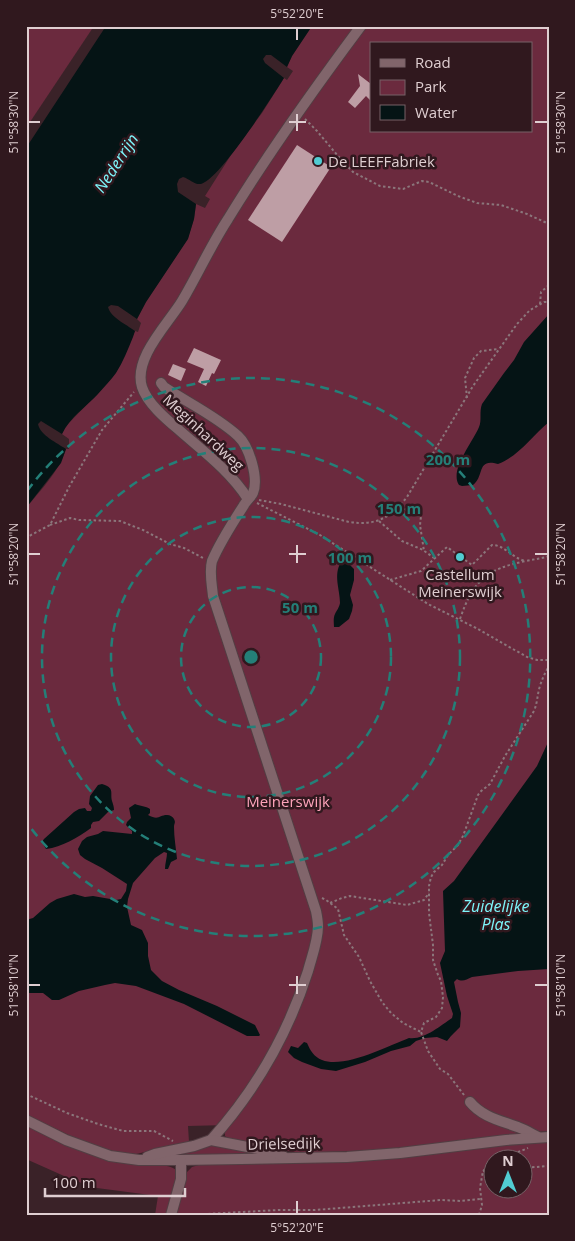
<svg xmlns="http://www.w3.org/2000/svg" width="575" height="1241" font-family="'Open Sans',sans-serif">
<rect width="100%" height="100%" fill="#3a2228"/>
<g fill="#6b2a3e" fill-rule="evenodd">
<path d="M 26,26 L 94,26 L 26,128 Z"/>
<path d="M 312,26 L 549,26 L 549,1131 L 523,1133 L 431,1145 L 375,1150 L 301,1153 L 234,1142 L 225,1136 L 225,1132 L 227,1125 L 188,1126 L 189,1142 L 136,1154 L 125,1153 L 107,1150 L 88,1144 L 26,1115 L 26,508 C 40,491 60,470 66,449 L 69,449 L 69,439 L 62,434 L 65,427 L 101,390 L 120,364 L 135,331 L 138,332 L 141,323 L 137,319 L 146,302 L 188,238 L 194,219 L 196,204 L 205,208 L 210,199 L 205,196 L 231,155 L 262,113 L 284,78 L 287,80 L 293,71 L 287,67 L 292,56 ZM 371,44 L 531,44 L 531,131 L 371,131 Z"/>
<path d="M 26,1124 C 50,1136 79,1153 104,1158 C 113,1160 122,1161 131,1162 C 140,1163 171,1164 176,1170 C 182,1178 170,1205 167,1215 L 155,1215 L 158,1196 L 97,1188 L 73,1180 L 26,1159 Z"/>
<path d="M 549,1140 L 548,1215 L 174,1215 L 186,1173 L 192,1167 L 202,1164 ZM 492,1158 L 522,1158 L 522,1188 L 492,1188 Z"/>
<path d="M 213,1145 L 265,1154 L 160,1156 Z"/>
</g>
<g fill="#051415">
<path d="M 106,26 L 312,26 L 292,56 L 287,67 L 271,55 L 266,55 L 263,59 L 265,63 L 284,78 C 272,97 220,179 201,184 C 194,185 190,179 183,177 L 179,179 L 177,184 L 178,192 L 196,204 L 194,219 L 188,239 L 146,302 L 137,319 L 118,306 L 111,305 L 108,307 C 111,318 126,324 135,331 L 133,337 C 128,349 123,362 116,373 C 111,380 104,387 98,394 C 86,407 70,417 62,434 L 41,421 L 38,424 C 40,435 57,443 66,449 L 61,463 L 26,508 L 26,148 Z"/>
<path d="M 549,314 L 549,422 C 532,436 519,456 498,464 C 476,458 485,476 473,485 L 462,486 L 459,485 C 449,470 473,442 479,427 C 482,420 479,412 482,404 L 504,373 L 514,360 L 524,342 Z"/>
<path d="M 341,562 L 349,564 L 354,569 L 354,580 L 350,595 L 353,605 L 352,611 L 349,619 L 339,627 L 334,627 C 334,623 333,618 335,614 C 337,610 339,608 340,603 C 340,589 333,575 341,562 Z"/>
<path d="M 549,740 L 549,969 L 518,971 L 472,977 C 466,980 462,982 457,979 L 454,982 L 458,1002 L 461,1013 L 460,1027 L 451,1036 L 447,1041 L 437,1037 L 425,1038 L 416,1041 L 410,1046 L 391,1051 L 365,1062 L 336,1071 L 321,1069 L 302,1062 L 294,1058 L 288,1052 L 291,1046 L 298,1048 L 304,1042 L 307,1043 C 310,1050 314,1057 322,1060 C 344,1069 388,1046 409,1038 C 424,1040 440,1026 452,1018 L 453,1014 L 447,996 L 440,963 L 445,951 L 443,891 L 454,881 L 537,766 Z"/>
<path d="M 102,784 C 115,788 110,792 112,801 C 113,804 114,807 114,810 L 108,812 L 99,821 L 93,822 L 91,825 L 91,828 C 77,838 62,847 46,849 L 42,842 L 44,839 L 74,812 L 79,809 L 85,808 L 87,811 L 91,811 L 92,808 L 89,804 L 90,796 L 98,785 Z"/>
<path d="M 135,804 C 140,806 146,806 150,809 L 150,813 L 148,815 C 159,821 159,815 167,815 C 170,815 173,817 174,819 C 176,823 174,823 174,827 C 174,838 176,848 177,859 L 171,862 L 168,869 L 165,869 C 165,863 167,858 167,853 L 164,852 L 155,858 L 133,883 L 128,899 L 127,907 L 131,925 L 142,930 L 148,943 L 148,956 L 151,970 L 162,981 L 179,990 L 217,1006 L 255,1025 L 260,1035 L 259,1036 L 247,1036 L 184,1004 L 136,986 L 115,983 L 105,985 L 79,991 L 59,1000 L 52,1000 L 43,993 L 26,993 L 26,920 L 33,918 L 50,903 L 57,899 L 74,894 L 85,897 L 93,896 L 116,900 L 121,899 L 126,891 L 127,884 L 102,868 L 85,859 L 80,855 L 78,849 L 82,841 L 87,837 L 98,834 L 103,831 L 132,834 L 132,831 L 126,825 L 127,822 L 131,818 L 129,808 Z"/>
</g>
<g fill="#be9ea5">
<path d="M 358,74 L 371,84 L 371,101 L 366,96 L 355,108 L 348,102 L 360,86 Z"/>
<path d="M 297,145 L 331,167 L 282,242 L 248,220 Z"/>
<path d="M 194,348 L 221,360 L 214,374 L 212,373 L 206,386 L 198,382 L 204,369 L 187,362 Z"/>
<path d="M 173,364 L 186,369 L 181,381 L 168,375 Z"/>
</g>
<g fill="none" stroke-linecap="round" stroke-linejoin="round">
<defs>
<g id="minor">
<path d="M 161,383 L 164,387 C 188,403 216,416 238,436 C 249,446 259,478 253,493 C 252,496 246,501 244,505 C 233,522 220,542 212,561 C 209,572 212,585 213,596 L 316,911 C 317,916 318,921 318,926 C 318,941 312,956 308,971 C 288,1034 255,1091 211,1140"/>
<path d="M 248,499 C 230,471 203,451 179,430 C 166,419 147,403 142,387 C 133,358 168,324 182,301 C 198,274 211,245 228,219 C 269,152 314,89 361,26"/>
<path d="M 470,1102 C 483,1118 503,1121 520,1128 C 526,1130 532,1134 538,1137"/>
<path d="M 26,1120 L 66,1140 L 110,1156 L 139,1160 L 181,1160 L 347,1157 L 400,1153 L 506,1140 L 549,1137"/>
<path d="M 147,1157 L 155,1154 L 194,1146 L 211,1140 L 274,1152 L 283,1156"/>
<path d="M 171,1215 L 181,1179 L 181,1160"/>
</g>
</defs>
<use href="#minor" stroke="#523e43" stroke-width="12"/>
<g stroke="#8b767b" stroke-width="2" stroke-dasharray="2.5 2.5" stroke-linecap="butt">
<path d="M 305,119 L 317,131 L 338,156 L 353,172 L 380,186 L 403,189 L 422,181 L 429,182 L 458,196 L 477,203 L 501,205 L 527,214 L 549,224"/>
<path d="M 540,304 L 541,292 L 549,285"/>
<path d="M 467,398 L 465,378 L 474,358 L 481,351 L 499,349"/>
<path d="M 259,500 L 281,504 L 349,522 C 376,526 390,518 407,497 L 473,386 L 517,324 L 530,310 L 544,302 L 549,302"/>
<path d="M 257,503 L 320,535 L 428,604 L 476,628 L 527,657 L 537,660 L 549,660"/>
<path d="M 401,505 L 410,514 L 421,516 L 420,525 L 424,551"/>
<path d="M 379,521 L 402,541 L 423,550 L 434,558"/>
<path d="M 50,525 L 70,518 L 79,520 L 120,521 L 143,530 L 170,544 L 184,548 L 203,558"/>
<path d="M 26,539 L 31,535 L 50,525 L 69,487 L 102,430 L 134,392"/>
<path d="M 390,580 L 421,571 L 447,547 L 472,565 L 492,545 C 505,545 513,559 526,561"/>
<path d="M 460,619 C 473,581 486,569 526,561 C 534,559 541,559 549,556"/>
<path d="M 322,898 L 326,900 L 338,909 L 344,935 L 359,957 L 370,981 L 382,1002 L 391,1013 L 403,1023 L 421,1032"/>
<path d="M 330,903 L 342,898 L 350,896 L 407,905 L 424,900 L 429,893"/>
<path d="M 26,1094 L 67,1113 L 98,1124 L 123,1131 L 154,1131 L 173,1141"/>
<path d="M 464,1095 L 448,1074 L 440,1069 L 428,1051 L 421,1032 L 424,1023 L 436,1017 L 442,1008 L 443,997 L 441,981 L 438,975 L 433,960 L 433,945 L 429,913 L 429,886 L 431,877 L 434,872 L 442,865 L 448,855 L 458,845 L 463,836 L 478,795 L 480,792 L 490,784 L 505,756 L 534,711 C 538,701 537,695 540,686 C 542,679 545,673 549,666"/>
<path d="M 504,1158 L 528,1148"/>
<path d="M 522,1168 L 549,1166"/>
<path d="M 483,1171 L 492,1170"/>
<path d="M 188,1215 L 278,1210 L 315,1210 L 441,1200 L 461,1201 L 481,1199"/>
<path d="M 479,1215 L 482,1205 L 480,1188 L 483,1171 L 492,1163"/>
</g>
<use href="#minor" stroke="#81656b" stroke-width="10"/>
</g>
<path fill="none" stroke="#dfced1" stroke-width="2" d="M 297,28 L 297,40M 297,114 L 297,131M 28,122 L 40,122M 289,122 L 306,122M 535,122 L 548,122M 297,545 L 297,563M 28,554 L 40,554M 289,554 L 306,554M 535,554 L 548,554M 297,976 L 297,994M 28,985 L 40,985M 289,985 L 306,985M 535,985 L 548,985M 297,1201 L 297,1214"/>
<g fill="none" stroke="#247f78" stroke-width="2.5" stroke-dasharray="9 6">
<circle cx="251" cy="657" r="70"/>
<circle cx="251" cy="657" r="140"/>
<circle cx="251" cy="657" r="209"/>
<path d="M27 491A279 279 0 1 1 27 823"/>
</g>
<g fill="#51ccd2" stroke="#30181e" stroke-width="2">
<circle cx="318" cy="161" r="5"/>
<circle cx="460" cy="557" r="5"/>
</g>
<g text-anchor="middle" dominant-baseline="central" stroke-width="5" stroke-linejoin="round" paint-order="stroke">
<g font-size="15" fill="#dfced1" stroke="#30181e" text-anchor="start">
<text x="328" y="161">De LEEFFabriek</text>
<text x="460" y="574" text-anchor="middle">Castellum<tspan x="460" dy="17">Meinerswijk</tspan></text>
</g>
<g font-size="15" fill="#dfced1" stroke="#30181e">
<text transform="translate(204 432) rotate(43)">Meginhardweg</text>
<text transform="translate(284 1143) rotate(-1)">Drielsedijk</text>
</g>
<g font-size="15" fill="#fda3ba" stroke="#30181e">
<text x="288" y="801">Meinerswijk</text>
</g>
<g font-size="16" font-style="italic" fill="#7df5fa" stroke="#30181e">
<text transform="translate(116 163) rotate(-57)">Nederrijn</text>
<text x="496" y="906">Zuidelijke<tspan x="496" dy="18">Plas</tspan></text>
</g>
</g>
<circle cx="251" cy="657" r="8" fill="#247f78" stroke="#30181e" stroke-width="2.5"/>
<g font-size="15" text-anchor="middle" font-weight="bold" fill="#247f78" stroke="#30181e" stroke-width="5" stroke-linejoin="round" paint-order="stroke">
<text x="448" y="465">200 m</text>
<text x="399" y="514">150 m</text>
<text x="350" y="563">100 m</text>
<text x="300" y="613">50 m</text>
</g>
<rect width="575" height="1241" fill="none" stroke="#30181e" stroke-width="55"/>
<rect x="370" y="42" width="162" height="90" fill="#30181e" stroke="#766166"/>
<rect x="380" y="59" width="25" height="8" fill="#81656b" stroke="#766166"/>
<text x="415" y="68" font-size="15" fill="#dfced1">Road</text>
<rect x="380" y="80" width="25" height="15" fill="#6b2a3e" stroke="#766166"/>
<text x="415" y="92" font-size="15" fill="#dfced1">Park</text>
<rect x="380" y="105" width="25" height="15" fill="#051415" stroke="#766166"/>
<text x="415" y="118" font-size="15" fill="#dfced1">Water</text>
<g transform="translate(508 1174)"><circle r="24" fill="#30181e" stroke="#766166"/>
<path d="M0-4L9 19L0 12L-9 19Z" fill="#51ccd2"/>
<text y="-8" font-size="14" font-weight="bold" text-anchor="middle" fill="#dfced1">N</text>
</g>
<path d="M45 1188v8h140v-8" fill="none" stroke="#dfced1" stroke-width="2.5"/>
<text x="52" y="1188" font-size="15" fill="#dfced1" stroke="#30181e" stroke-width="4" paint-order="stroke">100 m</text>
<rect x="28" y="28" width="520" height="1186" fill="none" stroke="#dfced1" stroke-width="2"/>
<g font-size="12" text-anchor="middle" fill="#dfced1">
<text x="297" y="18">5°52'20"E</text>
<text transform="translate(14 122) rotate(-90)" y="4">51°58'30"N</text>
<text transform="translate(561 122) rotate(-90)" y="4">51°58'30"N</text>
<text transform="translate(14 554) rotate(-90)" y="4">51°58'20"N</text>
<text transform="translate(561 554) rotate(-90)" y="4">51°58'20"N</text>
<text transform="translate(14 985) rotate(-90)" y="4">51°58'10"N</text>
<text transform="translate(561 985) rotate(-90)" y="4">51°58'10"N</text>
<text x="297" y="1232">5°52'20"E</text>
</g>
</svg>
